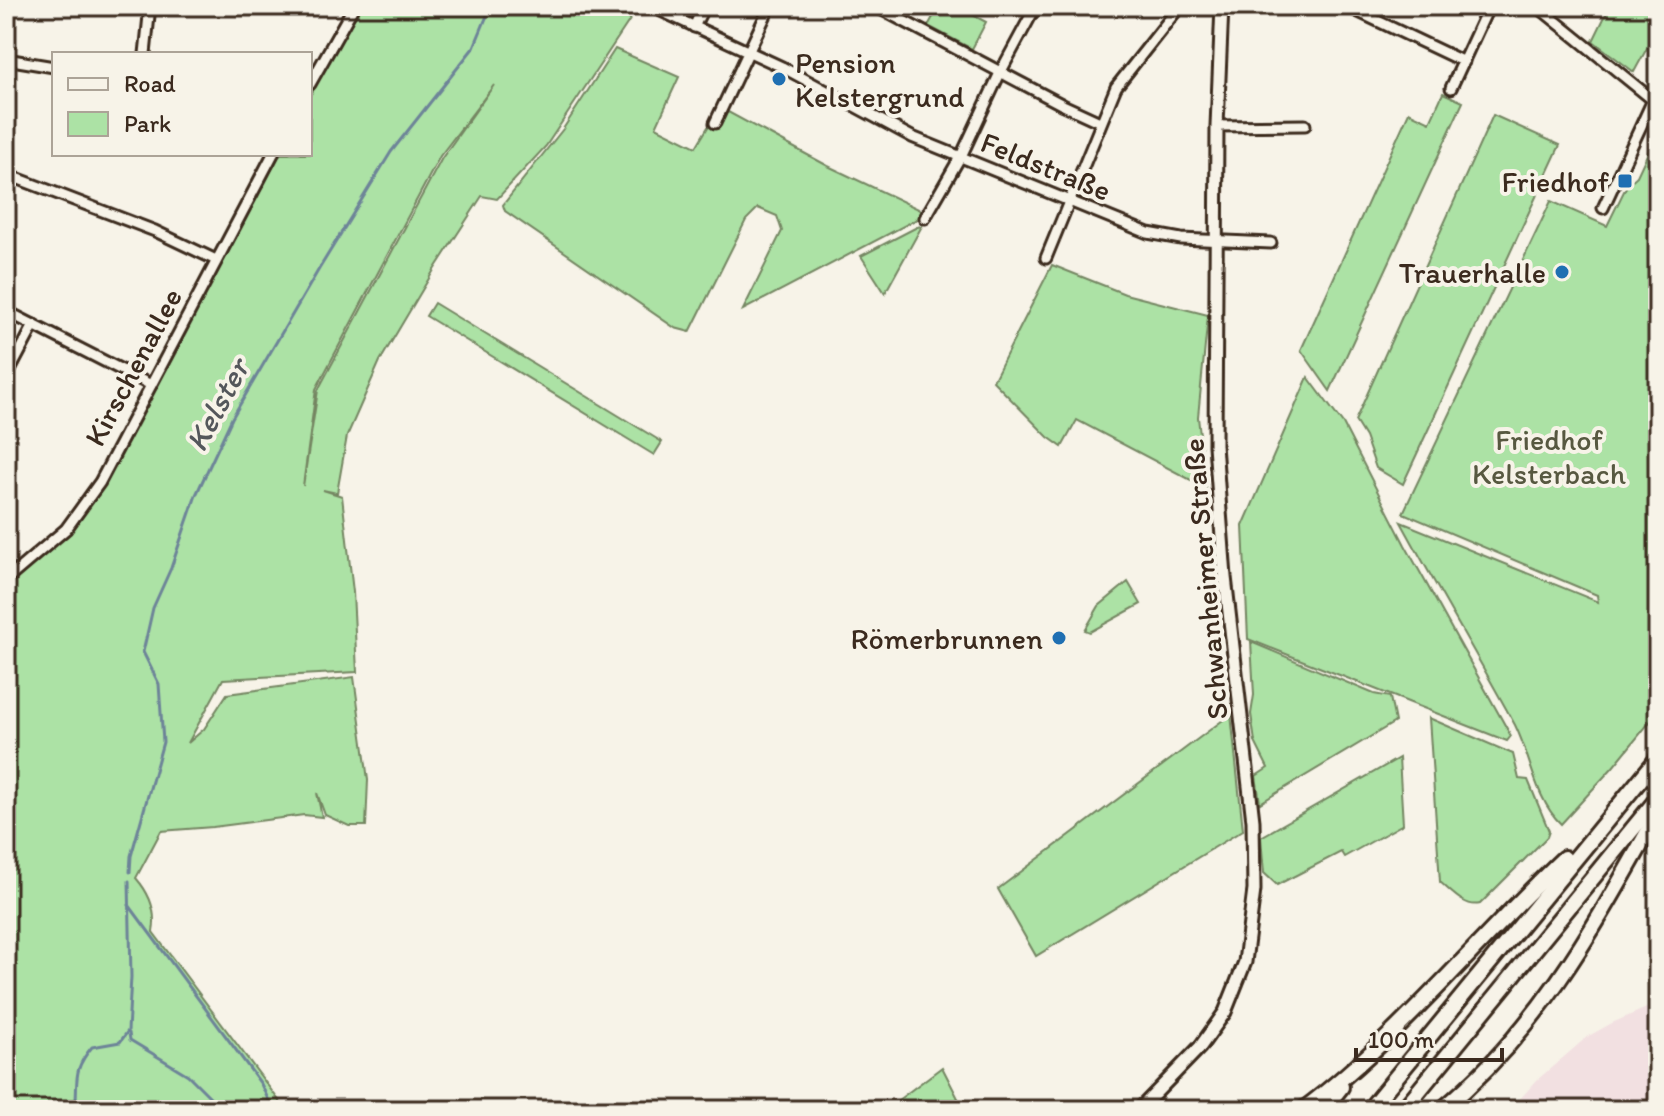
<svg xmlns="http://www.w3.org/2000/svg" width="1664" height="1116" font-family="Itim,sans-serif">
<rect width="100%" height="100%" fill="#f7f3e8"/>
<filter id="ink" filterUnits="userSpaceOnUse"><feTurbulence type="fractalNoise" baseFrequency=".0125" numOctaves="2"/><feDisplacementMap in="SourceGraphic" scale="16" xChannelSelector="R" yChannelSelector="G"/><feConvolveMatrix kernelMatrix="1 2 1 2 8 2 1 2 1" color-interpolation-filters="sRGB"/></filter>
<g filter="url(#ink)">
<path fill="#f2e0e1" d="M 1658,1003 L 1658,1110 L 1510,1110 L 1537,1080 L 1587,1037 L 1612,1023 Z"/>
<g fill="#ace2a5" stroke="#748662" stroke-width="2" fill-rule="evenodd">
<path d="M 361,6 L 556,6 L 553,12 L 557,6 L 602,6 L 620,15 L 605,6 L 639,6 L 546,146 L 497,199 L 482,196 L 434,270 L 380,361 L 347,436 L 337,493 L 323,490 L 342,496 L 353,592 L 357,672 L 223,679 L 188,743 L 204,729 L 227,694 L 354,677 L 368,780 L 366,826 L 349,826 L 325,815 L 317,793 L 322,817 L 304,815 L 213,827 L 161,831 L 136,878 C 150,894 157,911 153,932 L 286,1110 L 6,1110 L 6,821 L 15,804 L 6,762 L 6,586 L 67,534 L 105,484 L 280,154 L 310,154 L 310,96 ZM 494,85 L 442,158 L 318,390 L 303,486 L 316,389 L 440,156 Z"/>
<path d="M 939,6 L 956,6 L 986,22 L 972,49 L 928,26 Z"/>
<path d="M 1610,6 L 1658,6 L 1658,28 L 1634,72 L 1593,41 Z"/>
<path d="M 615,49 L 679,77 L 656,127 L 696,147 L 708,127 L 728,112 L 828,166 L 925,212 L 921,217 L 743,310 L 782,231 L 777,216 L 758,208 L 746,220 L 690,332 L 675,328 L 505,211 L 503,205 L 563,129 Z"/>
<path d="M 1443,93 L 1463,102 L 1330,391 L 1301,350 L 1409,112 L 1430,122 Z"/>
<path d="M 1493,115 L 1560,145 L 1403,484 L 1376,468 L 1365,437 L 1355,421 Z"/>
<path d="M 1658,131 L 1658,712 L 1613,767 L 1561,824 C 1535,799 1531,757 1515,725 C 1478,657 1438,590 1401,522 L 1598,602 L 1597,595 L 1403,513 L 1551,201 L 1607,226 L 1627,185 L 1637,176 Z"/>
<path d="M 922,226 L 885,293 L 861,256 L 917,227 Z"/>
<path d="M 1052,265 L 1125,294 L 1208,315 L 1198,417 L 1206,488 L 1077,420 L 1062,447 L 1048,437 L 993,381 Z"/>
<path d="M 434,303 L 662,442 L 654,455 L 426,316 Z"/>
<path d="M 1308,377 L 1343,424 L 1405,545 L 1511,736 L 1507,741 L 1248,639 L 1243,526 Z"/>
<path d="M 1128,582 L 1141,604 L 1090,632 L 1085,630 L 1099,606 Z"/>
<path d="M 1251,642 L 1374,694 L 1390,697 L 1395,722 L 1260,803 L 1256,776 L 1268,768 L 1255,742 L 1251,714 L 1254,695 Z"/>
<path d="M 1231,714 L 1243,830 L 1036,956 L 998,889 Z"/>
<path d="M 1429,718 L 1513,754 L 1519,779 L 1528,780 L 1549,831 L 1547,837 L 1480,904 C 1465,908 1451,891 1440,882 Z"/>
<path d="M 1399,758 L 1403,824 L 1344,857 L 1341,852 L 1277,885 L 1264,873 L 1261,837 Z"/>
<path d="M 942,1067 L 964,1110 L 885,1110 Z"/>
</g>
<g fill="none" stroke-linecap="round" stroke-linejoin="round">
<g stroke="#6d8498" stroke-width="3">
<path d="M 130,872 L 131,856 L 163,742 L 159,684 L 143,652 L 153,608 L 171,568 L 196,495 L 232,418 L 319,269 L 391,152 L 474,47 L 491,6"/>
<path d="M 129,905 L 261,1084 L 273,1110"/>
<path d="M 129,1033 L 130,1040 L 188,1075 L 223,1110"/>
<path d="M 75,1110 C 79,1080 71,1072 92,1047 L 120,1042 L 128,1031 L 131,977 L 129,881"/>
</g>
<defs>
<g id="minor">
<path d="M 650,6 L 782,67 L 912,137 L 1148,233 L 1181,239 L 1271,243"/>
<path d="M 875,6 L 1063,105 L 1100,122"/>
<path d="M 1346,6 L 1464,62"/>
<path d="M 1537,6 L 1653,100 L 1603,208"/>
<path d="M 694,27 L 704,6"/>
<path d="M 145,54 L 150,6"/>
<path d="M 6,59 L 54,67"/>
<path d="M 310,84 L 354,6"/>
<path d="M 1451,88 L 1489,6"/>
<path d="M 715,123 L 770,6"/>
<path d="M 1217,126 L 1305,125"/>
<path d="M 6,174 L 155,231 L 216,260"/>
<path d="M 925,218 L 963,152 L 1000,73 L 1036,6"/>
<path d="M 1046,258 L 1116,87 L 1180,6"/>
<path d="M 6,311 L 151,385"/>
<path d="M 6,378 L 34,325"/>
<path d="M 6,580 L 66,529 L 100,482 L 273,154"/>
</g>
<path id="tertiary" d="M 1139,1110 L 1200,1047 L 1225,1012 L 1245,962 L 1254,890 L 1253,821 L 1225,577 L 1215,445 L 1217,126 L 1222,6"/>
<g id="trunk">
<path d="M 1303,1110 C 1400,1037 1476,941 1564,858"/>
<path d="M 1323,1110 L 1341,1087"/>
<path d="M 1369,1110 L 1658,758"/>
<path d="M 1403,1110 L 1658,798"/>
<path d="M 1442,1110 C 1542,1026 1595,926 1658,814"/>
</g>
</defs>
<use href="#minor" stroke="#3b2a1e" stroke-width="15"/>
<use href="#tertiary" stroke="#3b2a1e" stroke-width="17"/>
<use href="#trunk" stroke="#3b2a1e" stroke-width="20"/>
<use href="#minor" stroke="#f7f3e8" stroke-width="9"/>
<use href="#tertiary" stroke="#f7f3e8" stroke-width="11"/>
<use href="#trunk" stroke="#f7f3e8" stroke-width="14"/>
</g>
</g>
<g fill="#1f6fb2" stroke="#f7f3e8" stroke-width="3">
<circle cx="779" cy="79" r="8"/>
<rect x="1617" y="173" width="16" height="16" rx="4"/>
<circle cx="1562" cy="272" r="8"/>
<circle cx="1059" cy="638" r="8"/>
</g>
<g text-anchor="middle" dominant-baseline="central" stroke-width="8" stroke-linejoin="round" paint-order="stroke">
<g font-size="30" fill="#3b2a1e" stroke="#f7f3e8" text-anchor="end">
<text x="795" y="62" text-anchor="start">Pension<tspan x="795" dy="34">Kelstergrund</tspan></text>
<text x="1609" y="181">Friedhof</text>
<text x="1546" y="272">Trauerhalle</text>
<text x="1043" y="638">Römerbrunnen</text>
</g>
<g font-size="30" fill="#3b2a1e" stroke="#f7f3e8">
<text transform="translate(1046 166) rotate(22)">Feldstraße</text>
<text transform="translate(133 367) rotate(-62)">Kirschenallee</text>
<text transform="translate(1205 579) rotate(-95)">Schwanheimer Straße</text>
</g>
<g font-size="30" fill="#575840" stroke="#f7f3e8">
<text x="1549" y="439">Friedhof<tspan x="1549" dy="34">Kelsterbach</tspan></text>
</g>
<g font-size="32" font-style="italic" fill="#54575b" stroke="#f7f3e8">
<text transform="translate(217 405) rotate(-62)">Kelster</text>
</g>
</g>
<rect width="1664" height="1116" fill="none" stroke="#f7f3e8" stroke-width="32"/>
<rect x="16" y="16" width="1632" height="1084" fill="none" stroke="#3b2a1e" stroke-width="3" filter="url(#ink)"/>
<rect x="52" y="52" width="260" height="104" fill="#f7f3e8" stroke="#aca397" stroke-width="2"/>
<rect x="68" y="78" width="40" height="12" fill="#f7f3e8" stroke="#aca397" stroke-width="2"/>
<text x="124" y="92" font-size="24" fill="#3b2a1e">Road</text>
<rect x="68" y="112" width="40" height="24" fill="#ace2a5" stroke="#aca397" stroke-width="2"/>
<text x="124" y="132" font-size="24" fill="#3b2a1e">Park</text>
<path d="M1356 1048v12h146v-12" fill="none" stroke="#3b2a1e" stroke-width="4"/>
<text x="1368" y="1048" font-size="24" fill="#3b2a1e" stroke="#f7f3e8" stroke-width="6" paint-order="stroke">100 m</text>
</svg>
